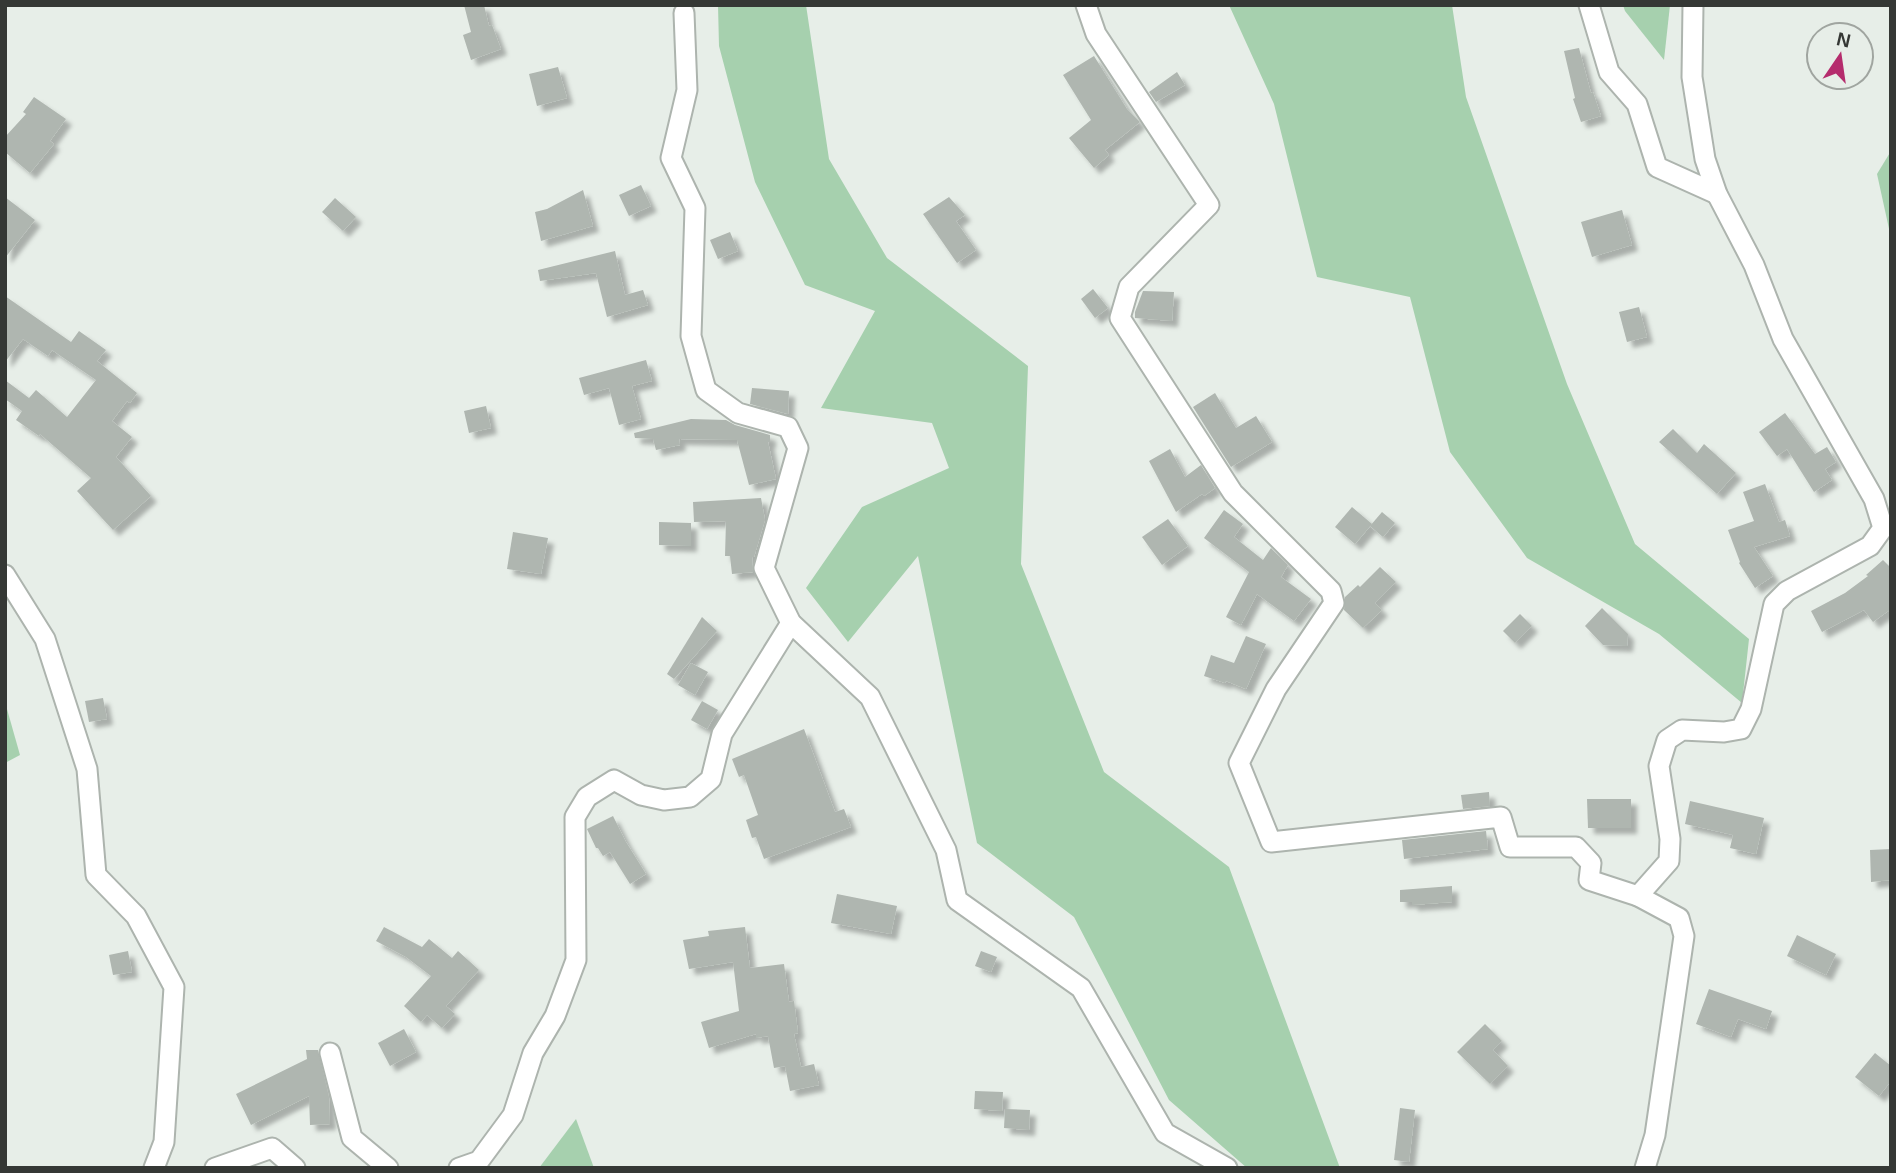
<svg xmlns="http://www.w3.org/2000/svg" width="1896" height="1173" font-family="Helvetica,sans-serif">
<defs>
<filter id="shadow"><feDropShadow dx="6" dy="6" stdDeviation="2" flood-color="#0004"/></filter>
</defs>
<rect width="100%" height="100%" fill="#e7eee8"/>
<g fill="#a6d0ae">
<path d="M 718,5 L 806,5 L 829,159 L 887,258 L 1028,366 L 1021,564 L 1104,772 L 1229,867 L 1340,1168 L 1247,1168 L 1169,1100 L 1074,917 L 977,843 L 918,556 L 848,642 L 806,588 L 862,507 L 949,468 L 932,423 L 821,408 L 875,311 L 805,285 L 755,182 L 719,46 Z"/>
<path d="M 1229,5 L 1452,5 L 1466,97 L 1567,384 L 1635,544 L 1749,639 L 1742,703 L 1659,634 L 1527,558 L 1450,452 L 1410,297 L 1317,277 L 1274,104 Z"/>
<path d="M 1623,5 L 1670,5 L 1664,60 L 1625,11 Z"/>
<path d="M 1891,151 L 1891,238 L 1877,174 Z"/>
<path d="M 5,702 L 20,755 L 5,763 Z"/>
<path d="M 576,1119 L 594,1168 L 539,1168 Z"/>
</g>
<g fill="#afb6b0" filter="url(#shadow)">
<path d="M 464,5 L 484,5 L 489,26 L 492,25 L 501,49 L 471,60 L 463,35 L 471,32 Z"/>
<path d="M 1579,48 L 1591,93 L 1593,92 L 1601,116 L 1581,122 L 1573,99 L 1575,98 L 1564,51 Z"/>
<path d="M 1094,56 L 1127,109 L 1140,122 L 1105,150 L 1109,155 L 1094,168 L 1069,138 L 1091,120 L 1063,75 Z"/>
<path d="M 558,67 L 567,98 L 537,106 L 529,74 Z"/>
<path d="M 1177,72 L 1185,85 L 1156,102 L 1149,92 Z"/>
<path d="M 34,97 L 66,119 L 50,141 L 54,144 L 30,173 L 5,152 L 5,137 L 26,114 L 23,112 Z"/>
<path d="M 641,185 L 651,206 L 629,216 L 619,195 Z"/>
<path d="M 583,190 L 593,226 L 541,241 L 535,212 L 547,209 Z"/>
<path d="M 5,197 L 35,220 L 5,258 Z"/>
<path d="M 949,197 L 965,215 L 956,221 L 976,250 L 957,263 L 923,214 Z"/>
<path d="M 335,198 L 356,217 L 343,231 L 322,212 Z"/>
<path d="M 1622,210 L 1632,245 L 1592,257 L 1581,222 Z"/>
<path d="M 730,232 L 738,251 L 718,259 L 710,240 Z"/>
<path d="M 615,251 L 625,295 L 643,290 L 648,305 L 607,317 L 596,273 L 540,281 L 538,270 Z"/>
<path d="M 1093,289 L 1108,308 L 1095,318 L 1081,299 Z"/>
<path d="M 1143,291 L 1174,292 L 1172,321 L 1135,318 L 1135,312 Z"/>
<path d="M 5,296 L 71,342 L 79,331 L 106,350 L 97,361 L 137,393 L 130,403 L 127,401 L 112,421 L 132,437 L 116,457 L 151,496 L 113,530 L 77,491 L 91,478 L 40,434 L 39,436 L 16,420 L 22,411 L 5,399 L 5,380 L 29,398 L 36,390 L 67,417 L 96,380 L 52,350 L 48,356 L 23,339 L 5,362 Z"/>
<path d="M 1639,307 L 1647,337 L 1627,342 L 1619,312 Z"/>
<path d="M 646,360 L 652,381 L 632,386 L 641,419 L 619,425 L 609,388 L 584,395 L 579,378 Z"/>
<path d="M 752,388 L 789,391 L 788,414 L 750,404 Z"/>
<path d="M 1215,393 L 1236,428 L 1256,416 L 1272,442 L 1231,467 L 1193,407 Z"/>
<path d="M 486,406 L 491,428 L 469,433 L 464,411 Z"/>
<path d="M 1785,413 L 1815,454 L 1827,447 L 1836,462 L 1825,469 L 1832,480 L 1814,492 L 1787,449 L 1777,456 L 1759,432 Z"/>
<path d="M 691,419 L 726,420 L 735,425 L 770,435 L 770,442 L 768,442 L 776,479 L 749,485 L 737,440 L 679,439 L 680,445 L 656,450 L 653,439 L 635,438 L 634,433 Z"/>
<path d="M 1673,429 L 1697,453 L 1704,444 L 1736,473 L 1717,494 L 1659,442 Z"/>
<path d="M 1170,449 L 1185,477 L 1201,465 L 1215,488 L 1204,496 L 1202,494 L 1176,512 L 1149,461 Z"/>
<path d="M 1765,484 L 1779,522 L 1785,520 L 1790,536 L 1754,547 L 1773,576 L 1755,588 L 1739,563 L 1740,562 L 1728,530 L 1754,521 L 1743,492 Z"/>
<path d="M 761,498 L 765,520 L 754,557 L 752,557 L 753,572 L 732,574 L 730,556 L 725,556 L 726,521 L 694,522 L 693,502 Z"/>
<path d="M 1352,507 L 1372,524 L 1355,544 L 1335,527 Z"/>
<path d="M 1224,510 L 1243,524 L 1234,537 L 1263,560 L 1271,548 L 1288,565 L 1281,577 L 1311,599 L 1294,621 L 1257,594 L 1241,625 L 1226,617 L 1249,572 L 1204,538 Z"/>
<path d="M 1382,512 L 1395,523 L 1383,537 L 1370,526 Z"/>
<path d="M 1168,519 L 1188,546 L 1162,565 L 1142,537 Z"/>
<path d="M 659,522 L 691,523 L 691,546 L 659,545 Z"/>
<path d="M 513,532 L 548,538 L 541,574 L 507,569 Z"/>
<path d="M 1883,560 L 1891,568 L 1891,609 L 1873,622 L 1864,610 L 1822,632 L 1811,611 L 1845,593 L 1868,576 L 1866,575 Z"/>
<path d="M 1380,567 L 1396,582 L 1375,603 L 1382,610 L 1363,628 L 1344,610 L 1345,597 L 1358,585 L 1360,587 Z"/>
<path d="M 1602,608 L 1628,634 L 1627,646 L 1603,645 L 1585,626 Z"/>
<path d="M 1520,614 L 1532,626 L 1515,643 L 1503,631 Z"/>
<path d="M 702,617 L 717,631 L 674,679 L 667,674 Z"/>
<path d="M 1246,636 L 1266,644 L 1246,689 L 1226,681 L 1225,683 L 1204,676 L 1211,655 L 1234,663 Z"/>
<path d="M 691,663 L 708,672 L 695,695 L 678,685 Z"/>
<path d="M 103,698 L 107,719 L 89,722 L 85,701 Z"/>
<path d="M 702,701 L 718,710 L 707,729 L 691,720 Z"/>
<path d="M 804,729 L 835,812 L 844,809 L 851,827 L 764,859 L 756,837 L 752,838 L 746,820 L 758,815 L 744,775 L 739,777 L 732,759 Z"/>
<path d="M 1489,792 L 1490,806 L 1463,809 L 1461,795 Z"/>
<path d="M 1587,799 L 1631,799 L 1631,828 L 1588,828 Z"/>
<path d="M 1690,801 L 1764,818 L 1756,854 L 1730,848 L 1733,835 L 1685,824 Z"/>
<path d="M 613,816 L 626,842 L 646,874 L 630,884 L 610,852 L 603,856 L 598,848 L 596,848 L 587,829 Z"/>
<path d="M 1486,831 L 1488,849 L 1404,859 L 1402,840 Z"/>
<path d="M 1891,849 L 1891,880 L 1871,882 L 1870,850 Z"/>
<path d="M 1452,886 L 1452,902 L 1412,905 L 1412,902 L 1400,902 L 1400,890 Z"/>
<path d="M 837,894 L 897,906 L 891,934 L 831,923 Z"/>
<path d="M 384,927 L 422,947 L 429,939 L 452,958 L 458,951 L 479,970 L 446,1006 L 455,1014 L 442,1028 L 427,1015 L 421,1022 L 404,1006 L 431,976 L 406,957 L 376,941 Z"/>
<path d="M 745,927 L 750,968 L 784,964 L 789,1002 L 794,1001 L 798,1033 L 794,1034 L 801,1067 L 814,1064 L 819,1085 L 790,1091 L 785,1066 L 774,1068 L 768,1036 L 756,1038 L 756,1034 L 709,1048 L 701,1022 L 739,1011 L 733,962 L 689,969 L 683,940 L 709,936 L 708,931 Z"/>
<path d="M 1797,935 L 1836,954 L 1826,975 L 1787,956 Z"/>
<path d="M 128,951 L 132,972 L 113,975 L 109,955 Z"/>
<path d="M 981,951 L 997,957 L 991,972 L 975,966 Z"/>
<path d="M 1709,989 L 1772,1011 L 1766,1029 L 1738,1019 L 1731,1037 L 1696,1024 Z"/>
<path d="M 1485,1024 L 1502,1041 L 1493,1050 L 1508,1066 L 1490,1084 L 1457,1052 Z"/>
<path d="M 404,1029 L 416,1052 L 390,1066 L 378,1043 Z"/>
<path d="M 306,1050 L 318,1050 L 329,1097 L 330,1124 L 310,1125 L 309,1096 L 251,1125 L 236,1094 L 307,1059 Z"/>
<path d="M 1875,1053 L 1891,1066 L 1891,1081 L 1879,1096 L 1855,1077 Z"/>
<path d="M 975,1091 L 1003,1092 L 1002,1111 L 974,1109 Z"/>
<path d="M 1400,1108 L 1415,1110 L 1409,1162 L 1394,1160 Z"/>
<path d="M 1005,1109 L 1030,1110 L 1029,1130 L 1004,1128 Z"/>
</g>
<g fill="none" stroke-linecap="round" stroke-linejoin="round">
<defs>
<g id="minor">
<path d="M 1086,5 L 1096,34 L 1209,205 L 1129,287 L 1120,318 L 1233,493 L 1331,591 L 1334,603 L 1276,689 L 1239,763 L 1271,842 L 1501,817 L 1510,847 L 1576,847 L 1591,863 L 1589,880 L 1638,896"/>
<path d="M 1589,5 L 1609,72 L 1637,104 L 1657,167 L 1717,194"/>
<path d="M 684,13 L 687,90 L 671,158 L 695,208 L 691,336 L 706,390 L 738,413 L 788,427 L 798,448 L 764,568 L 791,623 L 870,697 L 946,850 L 957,900 L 1081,988 L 1165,1133 L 1227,1168"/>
<path d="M 5,575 L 45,639 L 87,769 L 96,875 L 136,916 L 174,987 L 164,1142 L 154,1168"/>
<path d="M 330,1053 L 352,1138 L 388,1168"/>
<path d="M 215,1168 L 272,1148 L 295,1168"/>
<path d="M 459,1168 L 479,1161 L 513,1115 L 533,1053 L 555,1016 L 576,960 L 575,817 L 587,797 L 614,780 L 641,795 L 664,800 L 690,797 L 711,779 L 722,734 L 791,623"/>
<path d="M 1645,1168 L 1655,1135 L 1684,936 L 1679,918 L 1638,896 L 1669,861 L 1670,839 L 1659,766 L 1667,740 L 1682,730 L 1724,732 L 1741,729 L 1751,709 L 1774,604 L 1787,591 L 1870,546 L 1883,528 L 1874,499 L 1783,339 L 1754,265 L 1717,194 L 1705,159 L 1692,77 L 1693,5"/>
</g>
</defs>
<use href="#minor" stroke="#adb4ae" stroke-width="23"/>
<use href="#minor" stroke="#fff" stroke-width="19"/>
</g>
<rect width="1896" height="1173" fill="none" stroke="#353835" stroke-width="14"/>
<g transform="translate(1840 56) rotate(13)"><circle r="33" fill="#e7eee8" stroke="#a0a5a0" stroke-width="2"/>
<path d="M0-5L12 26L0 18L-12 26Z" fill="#b52c6d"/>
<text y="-10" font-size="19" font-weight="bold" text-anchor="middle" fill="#353835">N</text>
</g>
</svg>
